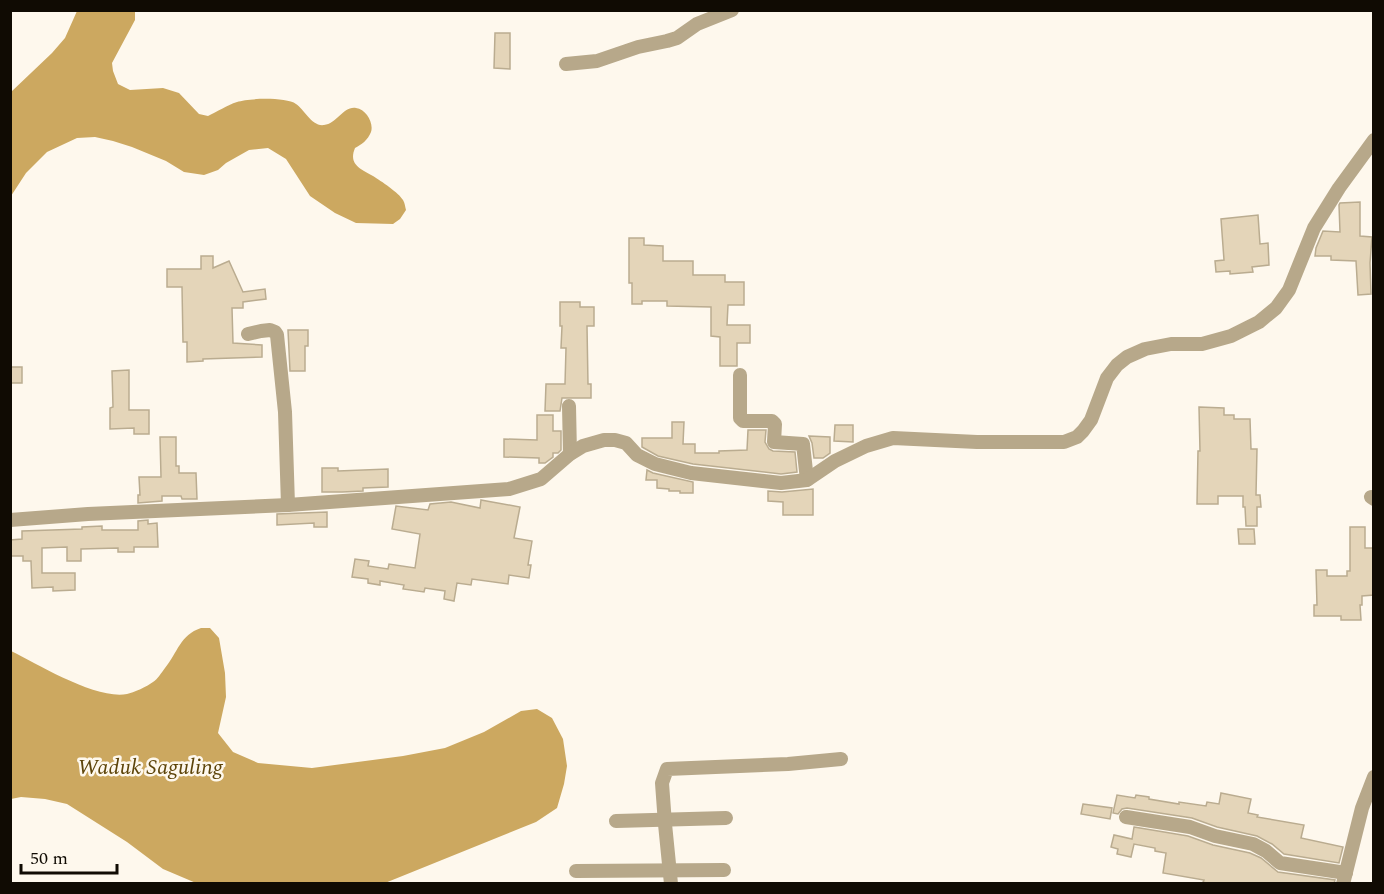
<svg xmlns="http://www.w3.org/2000/svg" width="1384" height="894" font-family="Spectral,serif">
<rect width="100%" height="100%" fill="#fef8ed"/>
<g fill="#cca860">
<path d="M 135,11 L 135,20 L 112,63 L 113,71 L 118,84 L 130,90 L 163,88 L 179,93 L 199,114 L 208,116 C 217,112 227,105 237,102 C 249,98 286,97 296,104 C 304,109 312,127 324,125 C 337,124 343,106 356,108 C 366,109 374,123 371,132 C 368,140 361,145 355,148 C 348,165 361,169 373,176 C 381,181 399,193 403,200 C 405,203 405,207 406,210 L 400,219 L 393,224 L 356,223 L 335,213 L 310,196 L 286,159 L 268,148 L 249,150 L 226,163 L 218,170 L 204,175 L 184,172 L 166,161 L 132,147 L 113,141 L 95,137 L 77,138 L 47,152 L 26,173 L 11,196 L 11,92 L 52,53 L 65,38 L 77,11 Z"/>
<path d="M 201,628 L 210,628 L 219,638 L 225,673 L 226,697 L 218,733 L 233,752 L 258,763 L 312,768 L 403,756 L 445,748 L 484,732 L 521,711 L 537,709 L 552,718 L 563,739 L 567,766 L 564,784 L 557,808 L 536,822 L 521,828 L 385,883 L 196,883 L 163,869 L 127,842 L 67,804 L 45,799 L 21,797 L 11,799 L 11,651 C 39,665 97,700 127,694 C 133,693 148,686 153,682 C 158,679 161,673 165,668 C 178,652 180,635 201,628 Z"/>
</g>
<g fill="#e4d5b9" stroke="#baac90" stroke-width="1.5">
<path d="M 495,33 L 510,33 L 510,69 L 494,68 Z"/>
<path d="M 1360,202 L 1360,236 L 1372,237 L 1370,263 L 1371,294 L 1358,295 L 1356,261 L 1331,260 L 1331,256 L 1315,256 L 1316,248 L 1323,231 L 1340,232 L 1339,205 L 1340,203 Z"/>
<path d="M 1258,215 L 1260,244 L 1268,243 L 1269,265 L 1252,267 L 1253,272 L 1230,274 L 1230,271 L 1216,272 L 1215,261 L 1224,260 L 1221,219 Z"/>
<path d="M 629,238 L 644,238 L 644,245 L 663,246 L 663,261 L 693,261 L 693,275 L 725,275 L 725,282 L 744,282 L 744,305 L 728,305 L 727,325 L 750,325 L 750,343 L 737,343 L 737,366 L 720,366 L 720,337 L 711,336 L 711,307 L 667,306 L 667,301 L 642,301 L 642,304 L 632,304 L 632,283 L 629,283 Z"/>
<path d="M 201,256 L 213,256 L 213,268 L 229,261 L 243,292 L 265,289 L 266,299 L 243,302 L 243,308 L 232,308 L 233,343 L 262,345 L 262,357 L 203,359 L 203,361 L 187,362 L 187,342 L 183,342 L 182,287 L 167,287 L 167,269 L 201,269 Z"/>
<path d="M 560,302 L 580,302 L 580,307 L 594,307 L 594,326 L 587,326 L 588,384 L 591,384 L 591,398 L 562,398 L 560,411 L 545,411 L 546,384 L 565,384 L 566,348 L 561,348 L 562,326 L 560,326 Z"/>
<path d="M 288,330 L 308,330 L 308,346 L 305,346 L 305,371 L 290,371 Z"/>
<rect x="10" y="367" width="12" height="16"/>
<path d="M 129,370 L 129,410 L 149,410 L 149,434 L 134,434 L 134,428 L 110,429 L 110,408 L 113,407 L 112,371 Z"/>
<path d="M 1199,407 L 1224,408 L 1224,415 L 1234,415 L 1234,419 L 1250,419 L 1251,449 L 1257,449 L 1256,495 L 1260,495 L 1261,507 L 1257,507 L 1257,526 L 1246,526 L 1245,507 L 1243,507 L 1243,496 L 1218,496 L 1218,504 L 1197,504 L 1198,451 L 1200,451 Z"/>
<path d="M 537,415 L 553,415 L 553,431 L 561,431 L 561,450 L 558,453 L 553,453 L 553,457 L 545,463 L 539,463 L 539,458 L 504,457 L 504,439 L 537,440 Z"/>
<path d="M 672,422 L 684,422 L 683,444 L 695,444 L 695,453 L 719,453 L 719,451 L 747,450 L 748,430 L 766,430 L 765,442 L 769,449 L 773,451 L 795,452 L 797,472 L 781,474 L 693,464 L 658,456 L 642,447 L 642,438 L 672,438 Z"/>
<path d="M 835,425 L 853,425 L 853,442 L 834,441 Z"/>
<path d="M 809,436 L 830,437 L 830,453 L 823,458 L 814,458 L 812,443 Z"/>
<path d="M 160,437 L 176,437 L 176,466 L 179,466 L 179,473 L 196,473 L 197,499 L 182,499 L 181,496 L 162,496 L 162,501 L 138,503 L 138,495 L 140,495 L 139,477 L 161,477 Z"/>
<path d="M 322,468 L 338,468 L 338,471 L 388,469 L 388,487 L 363,488 L 363,491 L 342,492 L 322,492 Z"/>
<path d="M 647,470 L 653,473 L 693,482 L 693,493 L 680,493 L 680,491 L 669,491 L 669,489 L 657,488 L 657,480 L 646,480 Z"/>
<path d="M 813,489 L 813,515 L 783,515 L 783,502 L 768,501 L 768,491 L 782,492 Z"/>
<path d="M 481,500 L 520,507 L 514,538 L 532,541 L 528,565 L 531,565 L 529,578 L 509,575 L 508,584 L 472,579 L 471,585 L 457,583 L 454,601 L 444,599 L 445,591 L 425,588 L 424,592 L 403,589 L 404,585 L 380,581 L 380,585 L 368,583 L 368,579 L 352,577 L 355,559 L 369,561 L 368,566 L 388,569 L 389,564 L 415,568 L 420,534 L 392,529 L 396,506 L 428,510 L 430,504 L 451,502 L 480,508 Z"/>
<path d="M 327,512 L 327,527 L 314,527 L 314,523 L 277,525 L 277,514 Z"/>
<path d="M 148,520 L 148,524 L 157,523 L 158,547 L 134,547 L 134,552 L 118,552 L 118,548 L 81,549 L 81,561 L 67,561 L 67,547 L 42,548 L 42,573 L 75,573 L 75,590 L 53,591 L 53,587 L 32,588 L 31,561 L 23,561 L 23,556 L 10,556 L 10,540 L 22,539 L 22,531 L 82,529 L 82,527 L 102,526 L 102,530 L 138,530 L 138,521 Z"/>
<path d="M 1350,527 L 1365,527 L 1365,548 L 1374,548 L 1374,595 L 1362,596 L 1362,605 L 1360,605 L 1361,620 L 1341,620 L 1341,616 L 1314,616 L 1314,605 L 1317,605 L 1316,570 L 1327,570 L 1327,576 L 1347,576 L 1347,571 L 1350,571 Z"/>
<path d="M 1238,529 L 1254,529 L 1255,544 L 1239,544 Z"/>
<path d="M 1221,793 L 1251,799 L 1248,813 L 1258,815 L 1257,817 L 1304,825 L 1301,838 L 1343,847 L 1339,863 L 1284,854 L 1272,844 L 1257,836 L 1217,827 L 1192,818 L 1127,808 L 1122,809 L 1118,814 L 1113,813 L 1117,795 L 1135,798 L 1136,795 L 1149,797 L 1149,799 L 1179,804 L 1179,802 L 1206,806 L 1207,802 L 1219,804 Z"/>
<path d="M 1083,804 L 1112,808 L 1110,819 L 1081,814 Z"/>
<path d="M 1134,827 L 1188,836 L 1213,845 L 1250,853 L 1261,858 L 1278,872 L 1335,880 L 1334,884 L 1209,884 L 1203,882 L 1204,880 L 1163,873 L 1166,853 L 1155,851 L 1155,848 L 1134,844 L 1131,857 L 1117,854 L 1118,849 L 1111,847 L 1114,835 L 1132,839 Z"/>
</g>
<g fill="none" stroke-linecap="round" stroke-linejoin="round">
<g stroke="#b7a88a" stroke-width="14">
<path d="M 566,64 L 597,61 L 638,47 L 667,41 L 677,38 L 697,24 L 732,10"/>
<path d="M 248,334 L 261,331 L 270,330 L 275,332 L 277,335 L 285,412 L 288,505"/>
<path d="M 740,375 L 740,418 L 743,421 L 772,421 L 775,424 L 774,442 L 803,444 L 807,480"/>
<path d="M 569,406 L 570,454"/>
<path d="M 1371,497 L 1374,499"/>
<path d="M 10,520 L 88,514 L 288,505 L 509,489 L 541,479 L 570,454 L 583,446 L 604,440 L 615,440 L 626,443 L 637,455 L 655,464 L 691,473 L 781,483 L 807,480 L 835,461 L 866,446 L 893,438 L 977,442 L 1064,442 L 1077,437 L 1083,431 L 1091,420 L 1107,378 L 1117,365 L 1127,357 L 1145,349 L 1171,344 L 1202,344 L 1231,336 L 1259,322 L 1276,308 L 1289,290 L 1314,228 L 1339,188 L 1374,140"/>
<path d="M 1126,817 L 1190,827 L 1215,836 L 1253,844 L 1266,851 L 1280,863 L 1346,873"/>
<path d="M 616,821 L 726,818"/>
<path d="M 576,871 L 724,870"/>
<path d="M 671,884 L 665,824 L 662,783 L 667,769 L 788,764 L 841,759"/>
<path d="M 1343,884 L 1362,808 L 1374,777"/>
</g>
</g>
<g text-anchor="middle" dominant-baseline="central" stroke-width="5" stroke-linejoin="round" paint-order="stroke">
<g font-size="22" font-style="italic" fill="#5d4409" stroke="#fef8ed">
<text x="150" y="767">Waduk Saguling</text>
</g>
</g>
<rect width="1384" height="894" fill="none" stroke="#100b03" stroke-width="24"/>
<path d="M21 864v9h96v-9" fill="none" stroke="#100b03" stroke-width="3"/>
<text x="30" y="864" font-size="18" fill="#100b03" stroke="#fef8ed" stroke-width="4.5" paint-order="stroke">50 m</text>
</svg>
